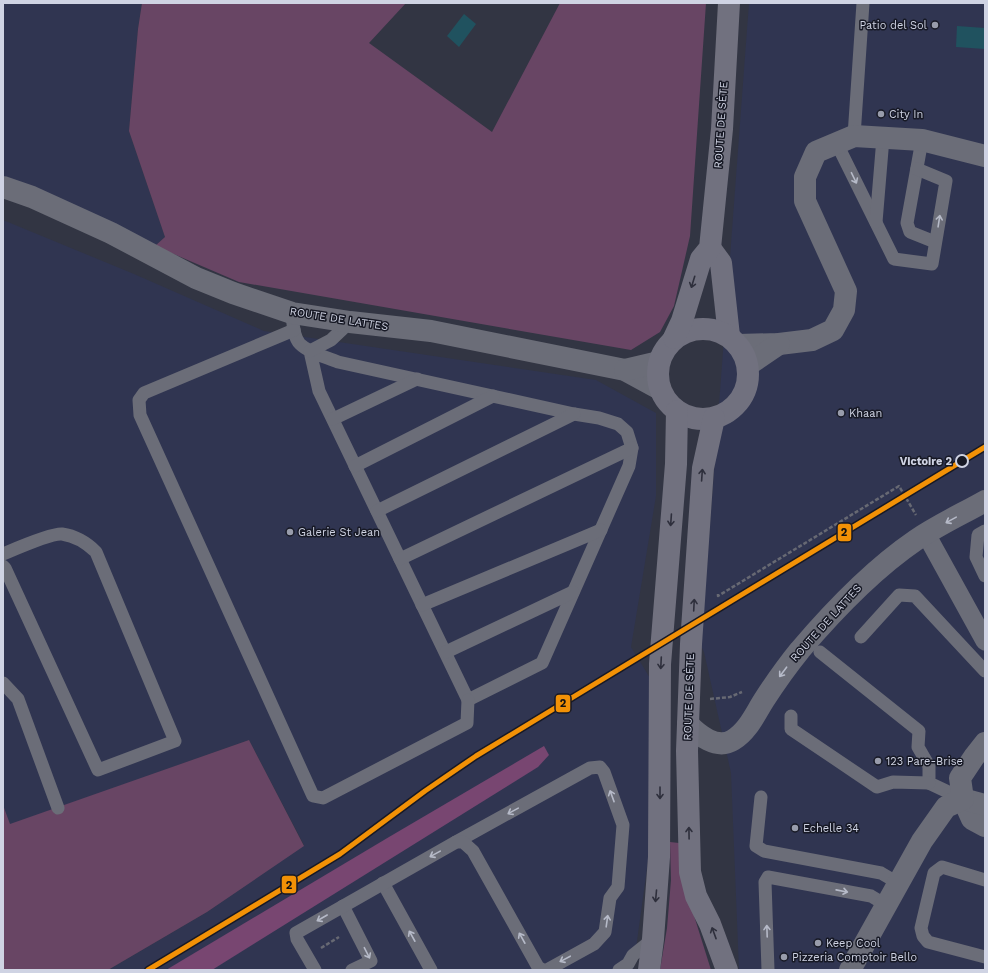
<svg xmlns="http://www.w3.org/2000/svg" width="988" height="973" font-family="'Work Sans',sans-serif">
<rect width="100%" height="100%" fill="#323543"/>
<g fill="#303551">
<path d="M 3,3 L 142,3 L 138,29 L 129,131 L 165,237 L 155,246 L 3,184 Z"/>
<path d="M 749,3 L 985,3 L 985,970 L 739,970 L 731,773 L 704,652 L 701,646 Z"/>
<path d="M 3,220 L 134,274 L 264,331 L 596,380 L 656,413 L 656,496 L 631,647 L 650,678 L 651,839 L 633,970 L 108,970 L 207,912 L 304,845 L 249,740 L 10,825 L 3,805 Z"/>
</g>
<g fill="#684564">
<path d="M 142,3 L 406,3 L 369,43 L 492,132 L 560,3 L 706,3 L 690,236 L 674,306 L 660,332 L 631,350 L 239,282 L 155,246 L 165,237 L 129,131 L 138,29 Z"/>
<path d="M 249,740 L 304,846 L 207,912 L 108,970 L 3,970 L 3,805 L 10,824 Z"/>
<path d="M 670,842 L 679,843 L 691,906 L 711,970 L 660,970 L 667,928 L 671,880 Z"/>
</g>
<path fill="#784671" d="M 544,746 L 549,755 L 538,767 L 212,970 L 166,970 L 389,837 Z"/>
<g fill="#20525f">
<path d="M 464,14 L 476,24 L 459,47 L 447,36 Z"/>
<path d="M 957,26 L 985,28 L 985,49 L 956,47 Z"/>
</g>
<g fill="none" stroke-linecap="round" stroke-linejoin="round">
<g stroke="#676973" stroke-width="2.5" stroke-dasharray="4 2" stroke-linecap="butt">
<path d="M 718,594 L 718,596 L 899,486 L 916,515"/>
<path d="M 710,699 L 730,697 L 742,692"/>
<path d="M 321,948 L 339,937"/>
</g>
<g stroke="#6b6d78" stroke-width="13">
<path d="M 854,136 L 863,3"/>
<path d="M 922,140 L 907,223 L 910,232 L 935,242"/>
<path d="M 837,144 L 894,259 L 932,264 L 946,181 L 917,169"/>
<path d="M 876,222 L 883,138"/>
<path d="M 292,313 C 293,322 293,337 300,344 C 309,353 326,357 338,362 L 574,414 L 599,418 L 618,424 L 627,432 L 632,448 L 629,466 L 542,663 L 468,700 L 319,391 L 310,351"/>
<path d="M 294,330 L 144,393 L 139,400 L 140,415 L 313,796 L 323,798 L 467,723 L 468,700"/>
<path d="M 310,351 L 331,340 L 350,322"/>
<path d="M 333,419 L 417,379"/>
<path d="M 355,466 L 493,396"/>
<path d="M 377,511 L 574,414"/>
<path d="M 985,531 L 978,535 L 976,557 L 985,576"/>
<path d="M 3,554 C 15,549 51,533 62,534 C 76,536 87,543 96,552 L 175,741 L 98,770 L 5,568 L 3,566"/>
<path d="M 400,559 L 632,448"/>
<path d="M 422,605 L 601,530"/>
<path d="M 861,637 L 899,595 L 915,596 L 985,671"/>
<path d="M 446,652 L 573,592"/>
<path d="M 820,652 L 919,731 L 918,747 L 929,766 L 929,783 L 963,799"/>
<path d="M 3,683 L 18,699 L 58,808"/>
<path d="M 791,716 L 791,729 L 877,787 L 893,782 L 929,783"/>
<path d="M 761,797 L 756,846 L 764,851 L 881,873 L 898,883"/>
<path d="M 456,842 L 590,768 L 600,767 L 604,772 L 623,825 L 618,887 L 610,898 L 605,932 L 594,944 L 547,970"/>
<path d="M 985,880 L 942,867 L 934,873 L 921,928 L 923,936 L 928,942 L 985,957"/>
<path d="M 383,883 L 431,970"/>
<path d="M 343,906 L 371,961 L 352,970"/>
<path d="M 315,970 L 297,939 L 296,933 L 456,842 L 463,842 L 473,851 L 538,967 L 543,970"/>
<path d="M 619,970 L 628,964 L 633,955 L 653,939"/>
<path d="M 768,970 L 765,882 L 768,877 L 871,896 L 886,905"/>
</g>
<path stroke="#6b6d78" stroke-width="19" d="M 926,534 L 985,641"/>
<g stroke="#6b6d78" stroke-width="22">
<path d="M 3,187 L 32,197 L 111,233 L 196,278 L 233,293 L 292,313 L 350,322 L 431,331 L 625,370 L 660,389"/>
<path d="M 738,345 L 779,344 L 812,340 L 833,330 L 844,310 L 846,291 L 805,201 L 805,177 L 816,152 L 854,136 L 922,140 L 985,156"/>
<path d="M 748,365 L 779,344"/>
<path d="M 625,370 L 659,362"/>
<path d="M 963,799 L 972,819 L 985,826"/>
<path d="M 963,799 L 985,805"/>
<path d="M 850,970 L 922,841 L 946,807 L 963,799 L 960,778 L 974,757 L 985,743"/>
</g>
<path stroke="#6b6d78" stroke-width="22" d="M 688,724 C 698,735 717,750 733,740 C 748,731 755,714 764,700 C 775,683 787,666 800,650 C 834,610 872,570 916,540 C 938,525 962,514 985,501"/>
<g stroke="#71717f" stroke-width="22">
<path d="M 710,248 L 721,263 L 729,336"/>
<circle cx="703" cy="374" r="45"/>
<path d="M 674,338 L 682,321 L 701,259 L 710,248 L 722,129 L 729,3"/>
<path d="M 714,418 L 703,468 L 691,644 L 687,751 L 690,872 L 696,896 L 710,924 L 727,970"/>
<path d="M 649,970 L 653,939 L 659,857 L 660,664 L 676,464 L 677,411"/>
</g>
<defs>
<path id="tram-1" d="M 148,970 L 340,854 L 425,791 L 476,756 L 985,447"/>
</defs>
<use href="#tram-1" stroke="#171925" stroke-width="8"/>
<use href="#tram-1" stroke="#f29106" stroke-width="5"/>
</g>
<defs><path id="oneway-shaft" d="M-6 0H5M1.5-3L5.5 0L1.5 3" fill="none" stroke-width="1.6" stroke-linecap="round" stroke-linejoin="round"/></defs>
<g stroke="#b6bac8">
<use href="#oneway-shaft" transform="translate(854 178) rotate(64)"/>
<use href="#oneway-shaft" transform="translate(939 221) rotate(-81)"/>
<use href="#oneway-shaft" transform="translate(951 520) rotate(151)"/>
<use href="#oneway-shaft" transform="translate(783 672) rotate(127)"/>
<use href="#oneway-shaft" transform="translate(612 796) rotate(-110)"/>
<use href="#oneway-shaft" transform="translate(513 811) rotate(151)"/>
<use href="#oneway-shaft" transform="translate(435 854) rotate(151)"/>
<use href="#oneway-shaft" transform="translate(842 891) rotate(11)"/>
<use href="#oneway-shaft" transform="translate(322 918) rotate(150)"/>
<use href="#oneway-shaft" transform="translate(607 921) rotate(-82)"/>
<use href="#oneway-shaft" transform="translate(767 931) rotate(-92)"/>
<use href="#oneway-shaft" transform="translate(412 936) rotate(-119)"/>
<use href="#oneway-shaft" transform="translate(522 938) rotate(-119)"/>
<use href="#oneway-shaft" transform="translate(367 953) rotate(63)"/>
<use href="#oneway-shaft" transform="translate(565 959) rotate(152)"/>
</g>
<g stroke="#2e2f3c">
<use href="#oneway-shaft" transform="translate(693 282) rotate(107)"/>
<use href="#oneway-shaft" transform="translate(702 475) rotate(-86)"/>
<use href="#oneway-shaft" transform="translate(671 520) rotate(94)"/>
<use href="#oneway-shaft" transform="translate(694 605) rotate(-87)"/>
<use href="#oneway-shaft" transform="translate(661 663) rotate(93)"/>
<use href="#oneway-shaft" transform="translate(660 793) rotate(90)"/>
<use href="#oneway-shaft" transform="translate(689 833) rotate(-91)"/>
<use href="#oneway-shaft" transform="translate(656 896) rotate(95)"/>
<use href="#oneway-shaft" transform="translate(714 933) rotate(-110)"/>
</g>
<g fill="#989cab" stroke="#171925" stroke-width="1.5">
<circle cx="935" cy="25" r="4"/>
<circle cx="881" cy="114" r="4"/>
<circle cx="841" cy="413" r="4"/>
<circle cx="290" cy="532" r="4"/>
<circle cx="878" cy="761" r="4"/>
<circle cx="795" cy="828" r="4"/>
<circle cx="818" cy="943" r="4"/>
<circle cx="784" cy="957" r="4"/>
</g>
<circle fill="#171925" stroke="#cfd3e3" stroke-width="2" cx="962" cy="461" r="6"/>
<g text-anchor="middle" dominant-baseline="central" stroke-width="3" stroke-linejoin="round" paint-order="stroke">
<g font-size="11" fill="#cfd3e3" stroke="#171925" text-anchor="start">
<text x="927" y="25" text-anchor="end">Patio del Sol</text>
<text x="889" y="114">City In</text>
<text x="849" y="413">Khaan</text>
<text x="298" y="532">Galerie St Jean</text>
<text x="886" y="761">123 Pare-Brise</text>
<text x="803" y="828">Echelle 34</text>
<text x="826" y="943">Keep Cool</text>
<text x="792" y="957">Pizzeria Comptoir Bello</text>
</g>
<g font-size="11" fill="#cfd3e3" stroke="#171925">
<text transform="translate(721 125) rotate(-86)">ROUTE DE SÈTE</text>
<text transform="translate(339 319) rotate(9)">ROUTE DE LATTES</text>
<text transform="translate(826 623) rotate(-48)">ROUTE DE LATTES</text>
<text transform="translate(689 697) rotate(-88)">ROUTE DE SÈTE</text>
</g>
<g font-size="11" font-weight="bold" fill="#cfd3e3" stroke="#171925" text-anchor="end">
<text x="952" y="461">Victoire 2</text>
</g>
</g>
<g stroke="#171925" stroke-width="1.5">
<rect x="837" y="523" width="15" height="19" rx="4" fill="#f29106"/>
<rect x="555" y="694" width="16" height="19" rx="4" fill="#f29106"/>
<rect x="281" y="875" width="16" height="19" rx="4" fill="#f29106"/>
</g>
<g font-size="11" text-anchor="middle" font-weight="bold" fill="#111">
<text x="844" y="536">2</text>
<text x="563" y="707">2</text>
<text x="289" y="889">2</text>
</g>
<rect width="988" height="973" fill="none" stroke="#cfd3e3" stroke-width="8"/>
</svg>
